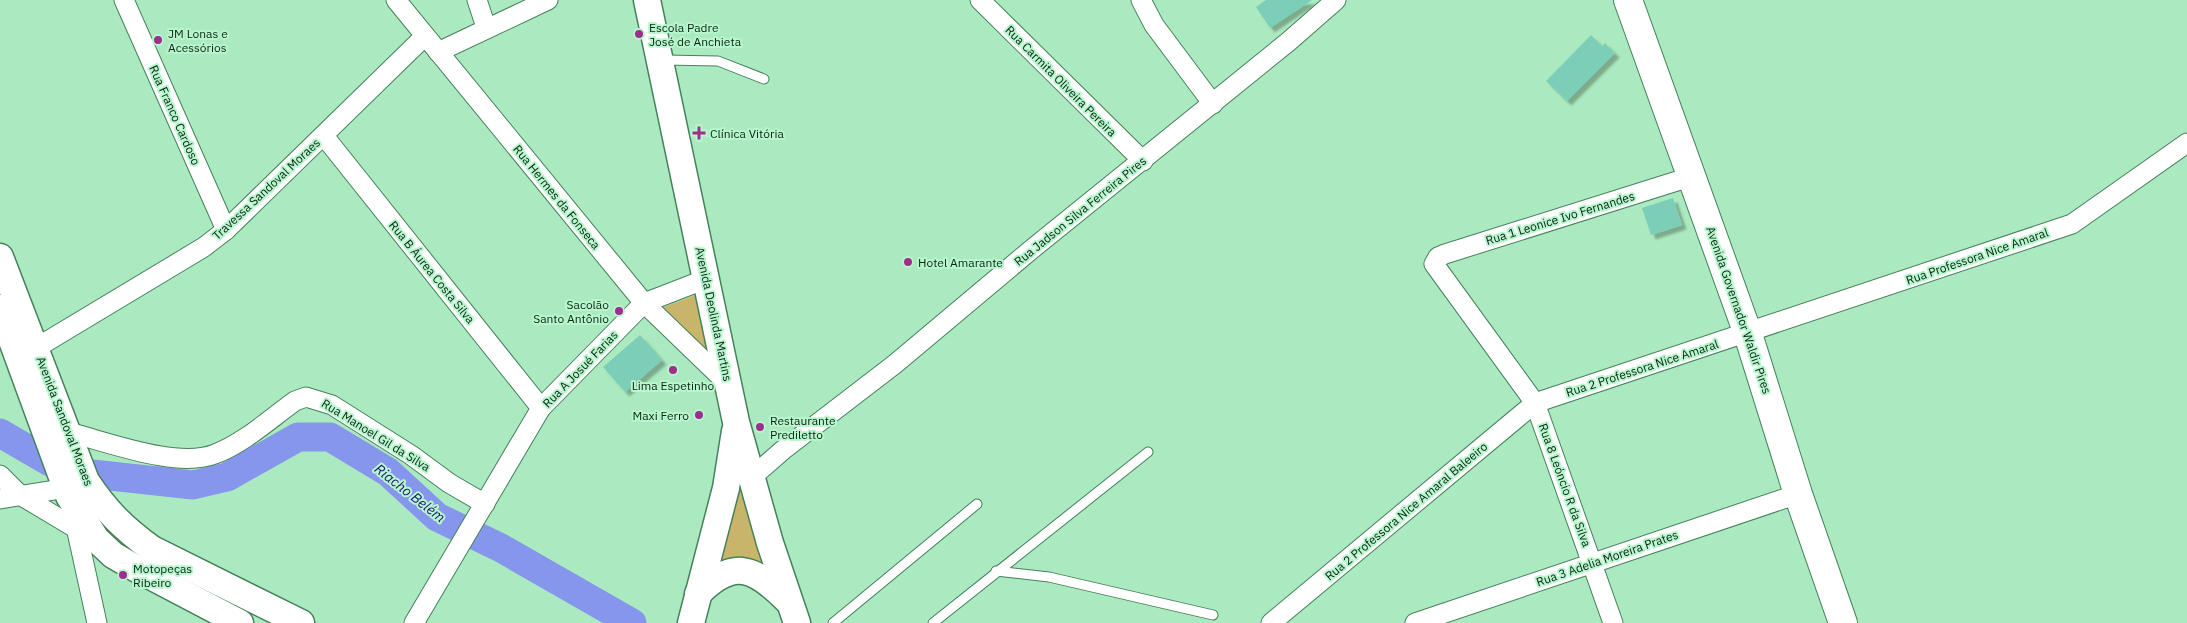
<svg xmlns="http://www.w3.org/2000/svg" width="2187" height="623" font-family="'IBM Plex Sans',sans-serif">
<defs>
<filter id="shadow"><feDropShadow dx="4.5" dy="4.5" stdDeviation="1" flood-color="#0004"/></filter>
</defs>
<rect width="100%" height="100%" fill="#abeac0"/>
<g fill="#c9b56a">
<path d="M 701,293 L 721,370 L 661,308 Z"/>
<path d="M 737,464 L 765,571 L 717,569 Z"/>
</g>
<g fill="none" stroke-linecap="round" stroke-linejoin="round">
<g stroke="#8796ed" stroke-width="29">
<path d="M 0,433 L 50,462"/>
<path d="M 92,474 L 193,485 L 227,477 L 298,437 L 330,437 L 388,472 L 437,517 L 501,548 L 632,623"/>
</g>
</g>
<g fill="#7cceb8" filter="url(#shadow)">
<path d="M 1266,0 L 1312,0 L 1270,28 L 1256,7 Z"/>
<path d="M 1591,35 L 1602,46 L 1605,43 L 1615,53 L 1567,101 L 1546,81 Z"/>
<path d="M 1673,198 L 1682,225 L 1651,235 L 1642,208 Z"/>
<path d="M 640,335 L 662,360 L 625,392 L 603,367 Z"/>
</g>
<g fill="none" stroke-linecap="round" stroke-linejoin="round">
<defs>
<g id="lane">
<path d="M 663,60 L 718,61 L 764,79"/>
<path d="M 996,571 L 1049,577 L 1213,615"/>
<path d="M 833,623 L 977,504"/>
<path d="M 933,623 L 1148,452"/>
</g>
<g id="street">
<path d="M 124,0 L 226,230"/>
<path d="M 396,0 L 644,303 L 728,384"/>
<path d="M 477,0 L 486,27"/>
<path d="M 980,0 L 1143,161"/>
<path d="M 1141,0 L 1154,25 L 1213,104"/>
<path d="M 438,52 L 548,0"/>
<path d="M 324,136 L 541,408"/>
<path d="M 36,348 L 204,247 L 226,230 L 425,36"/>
<path d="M 68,432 C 108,442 177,469 215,454 C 244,443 270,419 295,401 L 306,397 L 332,405 L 411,455 L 449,483 L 485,504"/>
<path d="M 0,475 L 20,495 L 77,529"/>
<path d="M 752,477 L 783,450 L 895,364 L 1032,249 L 1288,42 L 1336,0"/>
<path d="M 0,499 L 67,488"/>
<path d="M 72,509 L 97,623"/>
<path d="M 414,623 L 541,408 L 644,303 L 706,279"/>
<path d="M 1271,623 L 1535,403 L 2072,224 L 2187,143"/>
<path d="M 1415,623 L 1798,494"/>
<path d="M 1613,623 L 1535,403 L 1434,264 L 1438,257 L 1445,254 L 1693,176"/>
</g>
<g id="secondary">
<path d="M 647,0 L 736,422 L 770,543 L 797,623"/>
<path d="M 0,257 L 86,481 C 106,511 123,528 152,549 L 301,623"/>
<path d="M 0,308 L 69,496 L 96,539 L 113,555 L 137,569 L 240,623"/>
<path d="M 698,594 C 734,557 755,568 788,601"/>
<path d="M 691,623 L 726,488 L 735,431"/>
</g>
<path id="primary" d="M 1628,0 L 1748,334 L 1798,494 L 1843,623"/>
</defs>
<use href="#lane" stroke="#45815b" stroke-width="11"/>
<use href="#street" stroke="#45815b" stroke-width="21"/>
<use href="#secondary" stroke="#45815b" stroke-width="29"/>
<use href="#primary" stroke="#45815b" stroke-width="30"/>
<use href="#lane" stroke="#fff" stroke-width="9"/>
<use href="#street" stroke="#fff" stroke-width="19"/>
<use href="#secondary" stroke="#fff" stroke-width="26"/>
<use href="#primary" stroke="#fff" stroke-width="28"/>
</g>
<g fill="#9d2e8c" stroke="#b8f7cd" stroke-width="2">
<circle cx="639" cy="34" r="5"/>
<circle cx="158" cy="40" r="5"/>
<path d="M696.5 125.5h5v5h5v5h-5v5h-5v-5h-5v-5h5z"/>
<circle cx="908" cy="262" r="5"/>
<circle cx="619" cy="311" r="5"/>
<circle cx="673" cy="370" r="5"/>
<circle cx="699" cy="415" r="5"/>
<circle cx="760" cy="427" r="5"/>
<circle cx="123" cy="575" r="5"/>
</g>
<g text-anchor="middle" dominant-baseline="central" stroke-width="4" stroke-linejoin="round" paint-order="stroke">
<g font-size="12" fill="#0a2314" stroke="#b8f7cd" text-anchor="start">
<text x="649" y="27">Escola Padre<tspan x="649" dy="14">José de Anchieta</tspan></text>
<text x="168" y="33">JM Lonas e<tspan x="168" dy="14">Acessórios</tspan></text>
<text x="710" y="133">Clínica Vitória</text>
<text x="918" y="262">Hotel Amarante</text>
<text x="609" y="304" text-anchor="end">Sacolão<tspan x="609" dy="14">Santo Antônio</tspan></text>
<text x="673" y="385" text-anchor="middle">Lima Espetinho</text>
<text x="689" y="415" text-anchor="end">Maxi Ferro</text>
<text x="770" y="420">Restaurante<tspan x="770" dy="14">Prediletto</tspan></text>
<text x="133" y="568">Motopeças<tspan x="133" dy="14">Ribeiro</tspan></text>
</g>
<g font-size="12" fill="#0a2314" stroke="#b8f7cd">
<text transform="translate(1061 81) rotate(45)">Rua Carmita Oliveira Pereira</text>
<text transform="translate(175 115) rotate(66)">Rua Franco Cardoso</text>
<text transform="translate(266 189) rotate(-43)">Travessa Sandoval Moraes</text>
<text transform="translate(557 197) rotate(51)">Rua Hermes da Fonseca</text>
<text transform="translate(1080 211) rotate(-39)">Rua Jadson Silva Ferreira Pires</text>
<text transform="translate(1560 218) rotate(-17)">Rua 1 Leonice Ivo Fernandes</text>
<text transform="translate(1977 256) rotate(-19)">Rua Professora Nice Amaral</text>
<text transform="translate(432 272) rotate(51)">Rua B Áurea Costa Silva</text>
<text transform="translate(1739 310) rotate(71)">Avenida Governador Waldir Pires</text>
<text transform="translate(714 314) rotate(78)">Avenida Deolinda Martins</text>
<text transform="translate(1642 368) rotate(-18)">Rua 2 Professora Nice Amaral</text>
<text transform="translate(580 369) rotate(-46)">Rua A Josué Farias</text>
<text transform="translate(65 421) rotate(69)">Avenida Sandoval Moraes</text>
<text transform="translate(376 435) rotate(32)">Rua Manoel Gil da Silva</text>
<text transform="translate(1565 485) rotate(70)">Rua 8 Leóncio R da Silva</text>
<text transform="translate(1406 511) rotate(-40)">Rua 2 Professora Nice Amaral Baleeiro</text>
<text transform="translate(1607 558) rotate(-19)">Rua 3 Adelia Moreira Prates</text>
</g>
<g font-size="14" font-style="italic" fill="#1b1172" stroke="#b8f7cd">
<text transform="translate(410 493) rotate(38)">Riacho Belém</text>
</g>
</g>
</svg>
